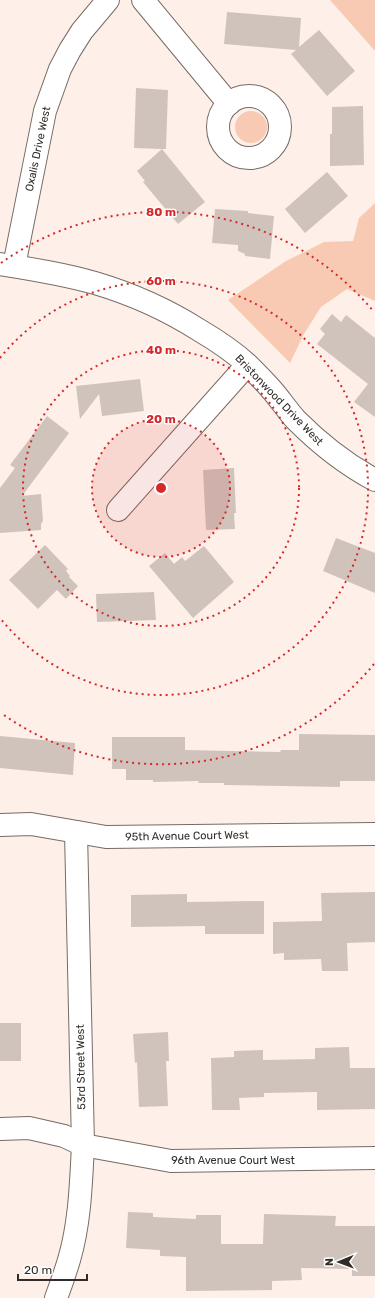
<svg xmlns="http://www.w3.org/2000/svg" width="375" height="1298" font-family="Rubik,sans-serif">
<rect width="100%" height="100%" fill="#fef0e9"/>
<g fill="#f8cab3">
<path d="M 330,0 L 375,0 L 375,51 Z"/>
<circle cx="251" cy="127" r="16"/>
<path d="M 375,203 L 375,301 L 347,289 L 321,307 L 304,334 L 290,363 L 228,300 L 286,261 L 324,242 L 353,241 L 359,218 Z"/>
</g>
<g fill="#d0c3bc">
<path d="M 227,12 L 301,18 L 299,47 L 319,30 L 355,71 L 327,96 L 291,54 L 296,50 L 224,44 Z"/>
<path d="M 136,88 L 168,90 L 166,149 L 162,149 L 205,202 L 178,224 L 143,182 L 145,181 L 137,171 L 162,149 L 134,148 Z"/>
<path d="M 363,106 L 364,165 L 330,166 L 330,134 L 332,134 L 332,107 Z"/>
<path d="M 327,172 L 348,196 L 305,233 L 285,209 Z"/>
<path d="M 215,209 L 248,211 L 248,213 L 274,216 L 270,259 L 245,256 L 245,254 L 238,251 L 238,245 L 212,243 Z"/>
<path d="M 332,314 L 341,322 L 346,315 L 375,338 L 375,417 L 354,402 L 368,384 L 317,344 L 325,334 L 320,329 Z"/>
<path d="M 140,379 L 144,411 L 102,416 L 99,394 L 80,419 L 76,386 Z"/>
<path d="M 47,416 L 69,433 L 22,496 L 41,494 L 43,521 L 41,524 L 41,530 L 0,533 L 0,488 L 15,468 L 10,465 Z"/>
<path d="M 234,468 L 236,513 L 234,513 L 235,529 L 206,530 L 203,470 Z"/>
<path d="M 336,538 L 375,553 L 375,593 L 323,571 Z"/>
<path d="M 45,545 L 68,569 L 66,571 L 70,576 L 69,577 L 78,586 L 66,599 L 57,590 L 38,609 L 9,580 Z"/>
<path d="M 204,546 L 234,582 L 193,618 L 149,566 L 165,553 L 174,564 L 182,557 L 185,561 Z"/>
<path d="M 154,592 L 156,620 L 97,622 L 96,594 Z"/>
<path d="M 299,734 L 375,735 L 375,781 L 340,781 L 340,787 L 224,785 L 224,783 L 198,783 L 199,781 L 153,782 L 153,780 L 126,780 L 126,769 L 112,769 L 112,737 L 185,737 L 185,750 L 280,752 L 281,750 L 299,750 Z"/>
<path d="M 0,736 L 75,743 L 73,775 L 0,768 Z"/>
<path d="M 375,892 L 375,942 L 347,943 L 348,971 L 322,971 L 321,959 L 284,960 L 284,953 L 273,954 L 273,922 L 322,921 L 321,893 Z"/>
<path d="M 187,894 L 187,902 L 264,901 L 264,934 L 205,934 L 205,926 L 131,927 L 131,895 Z"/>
<rect x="0" y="1023" width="21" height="38"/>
<path d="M 168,1032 L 169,1061 L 166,1061 L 168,1106 L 139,1107 L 137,1062 L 135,1063 L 133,1034 Z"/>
<path d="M 349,1047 L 350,1068 L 375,1068 L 375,1109 L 317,1110 L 317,1092 L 264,1093 L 264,1097 L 239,1098 L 240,1110 L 212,1110 L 211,1058 L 234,1057 L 234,1051 L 263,1050 L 263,1060 L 315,1059 L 315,1048 Z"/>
<path d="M 128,1212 L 153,1213 L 153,1217 L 196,1219 L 196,1215 L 221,1215 L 221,1244 L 263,1244 L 264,1214 L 336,1216 L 335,1226 L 375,1226 L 375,1276 L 352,1276 L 352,1269 L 301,1268 L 302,1280 L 272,1281 L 272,1290 L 186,1291 L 186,1257 L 160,1256 L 160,1250 L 126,1248 Z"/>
</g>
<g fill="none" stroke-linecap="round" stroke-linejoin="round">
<defs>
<g id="minor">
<path d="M 143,0 L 229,104"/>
<circle cx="249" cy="127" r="31"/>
<path d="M 0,264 C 32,269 64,274 95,283 C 132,294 166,309 199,330 C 216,340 233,351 248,365 C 256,373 264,381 271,389 C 280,399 287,410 296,420 C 320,444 345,464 375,480"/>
<path d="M 14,266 L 45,111 L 60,69 L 70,50 L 82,31 L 108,0"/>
<path d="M 118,510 L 247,365"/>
<path d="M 0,825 L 31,824 L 106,837 L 375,834"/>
<path d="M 0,1129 L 29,1128 L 64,1136 L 83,1145 L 171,1161 L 375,1158"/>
<path d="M 56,1298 C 61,1285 65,1273 69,1260 C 80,1223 81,1183 83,1145 L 76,832"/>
</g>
</defs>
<use href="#minor" stroke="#766b65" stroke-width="24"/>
<use href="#minor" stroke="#fff" stroke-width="22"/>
</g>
<circle cx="161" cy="488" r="69" fill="#d62828" fill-opacity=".12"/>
<g fill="none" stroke="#d62828" stroke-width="2" stroke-dasharray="2 4">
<circle cx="161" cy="488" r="69"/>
<circle cx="161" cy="488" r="138"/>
<path d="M0 358A207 207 0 1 1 0 618"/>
<path d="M374 664A276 276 0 0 1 1 713M1 263A276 276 0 0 1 374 312"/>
</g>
<g text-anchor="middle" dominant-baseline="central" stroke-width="3" stroke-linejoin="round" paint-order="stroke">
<g font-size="11" fill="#312c29" stroke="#fff">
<text transform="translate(38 149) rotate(-78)">Oxalis Drive West</text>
<text transform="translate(279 400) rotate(46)">Bristonwood Drive West</text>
<text transform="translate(187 836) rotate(-1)">95th Avenue Court West</text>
<text transform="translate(81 1067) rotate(-91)">53rd Street West</text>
<text x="233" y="1160">96th Avenue Court West</text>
</g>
</g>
<circle cx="161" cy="488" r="6" fill="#d62828" stroke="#fff" stroke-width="2"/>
<g font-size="12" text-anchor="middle" font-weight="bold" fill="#d62828" stroke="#fff" stroke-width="3" stroke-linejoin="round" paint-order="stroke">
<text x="161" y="216">80 m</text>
<text x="161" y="285">60 m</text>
<text x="161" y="354">40 m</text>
<text x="161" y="423">20 m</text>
</g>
<g transform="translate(339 1262) rotate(269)" stroke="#ffffff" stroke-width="3" paint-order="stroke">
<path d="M0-3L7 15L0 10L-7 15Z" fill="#312c29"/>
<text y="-6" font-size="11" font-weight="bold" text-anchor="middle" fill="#312c29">N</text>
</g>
<path d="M18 1274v6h69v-6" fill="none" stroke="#312c29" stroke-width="2"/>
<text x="24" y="1274" font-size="12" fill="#312c29" stroke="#ffffff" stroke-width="3" paint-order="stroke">20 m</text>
</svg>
